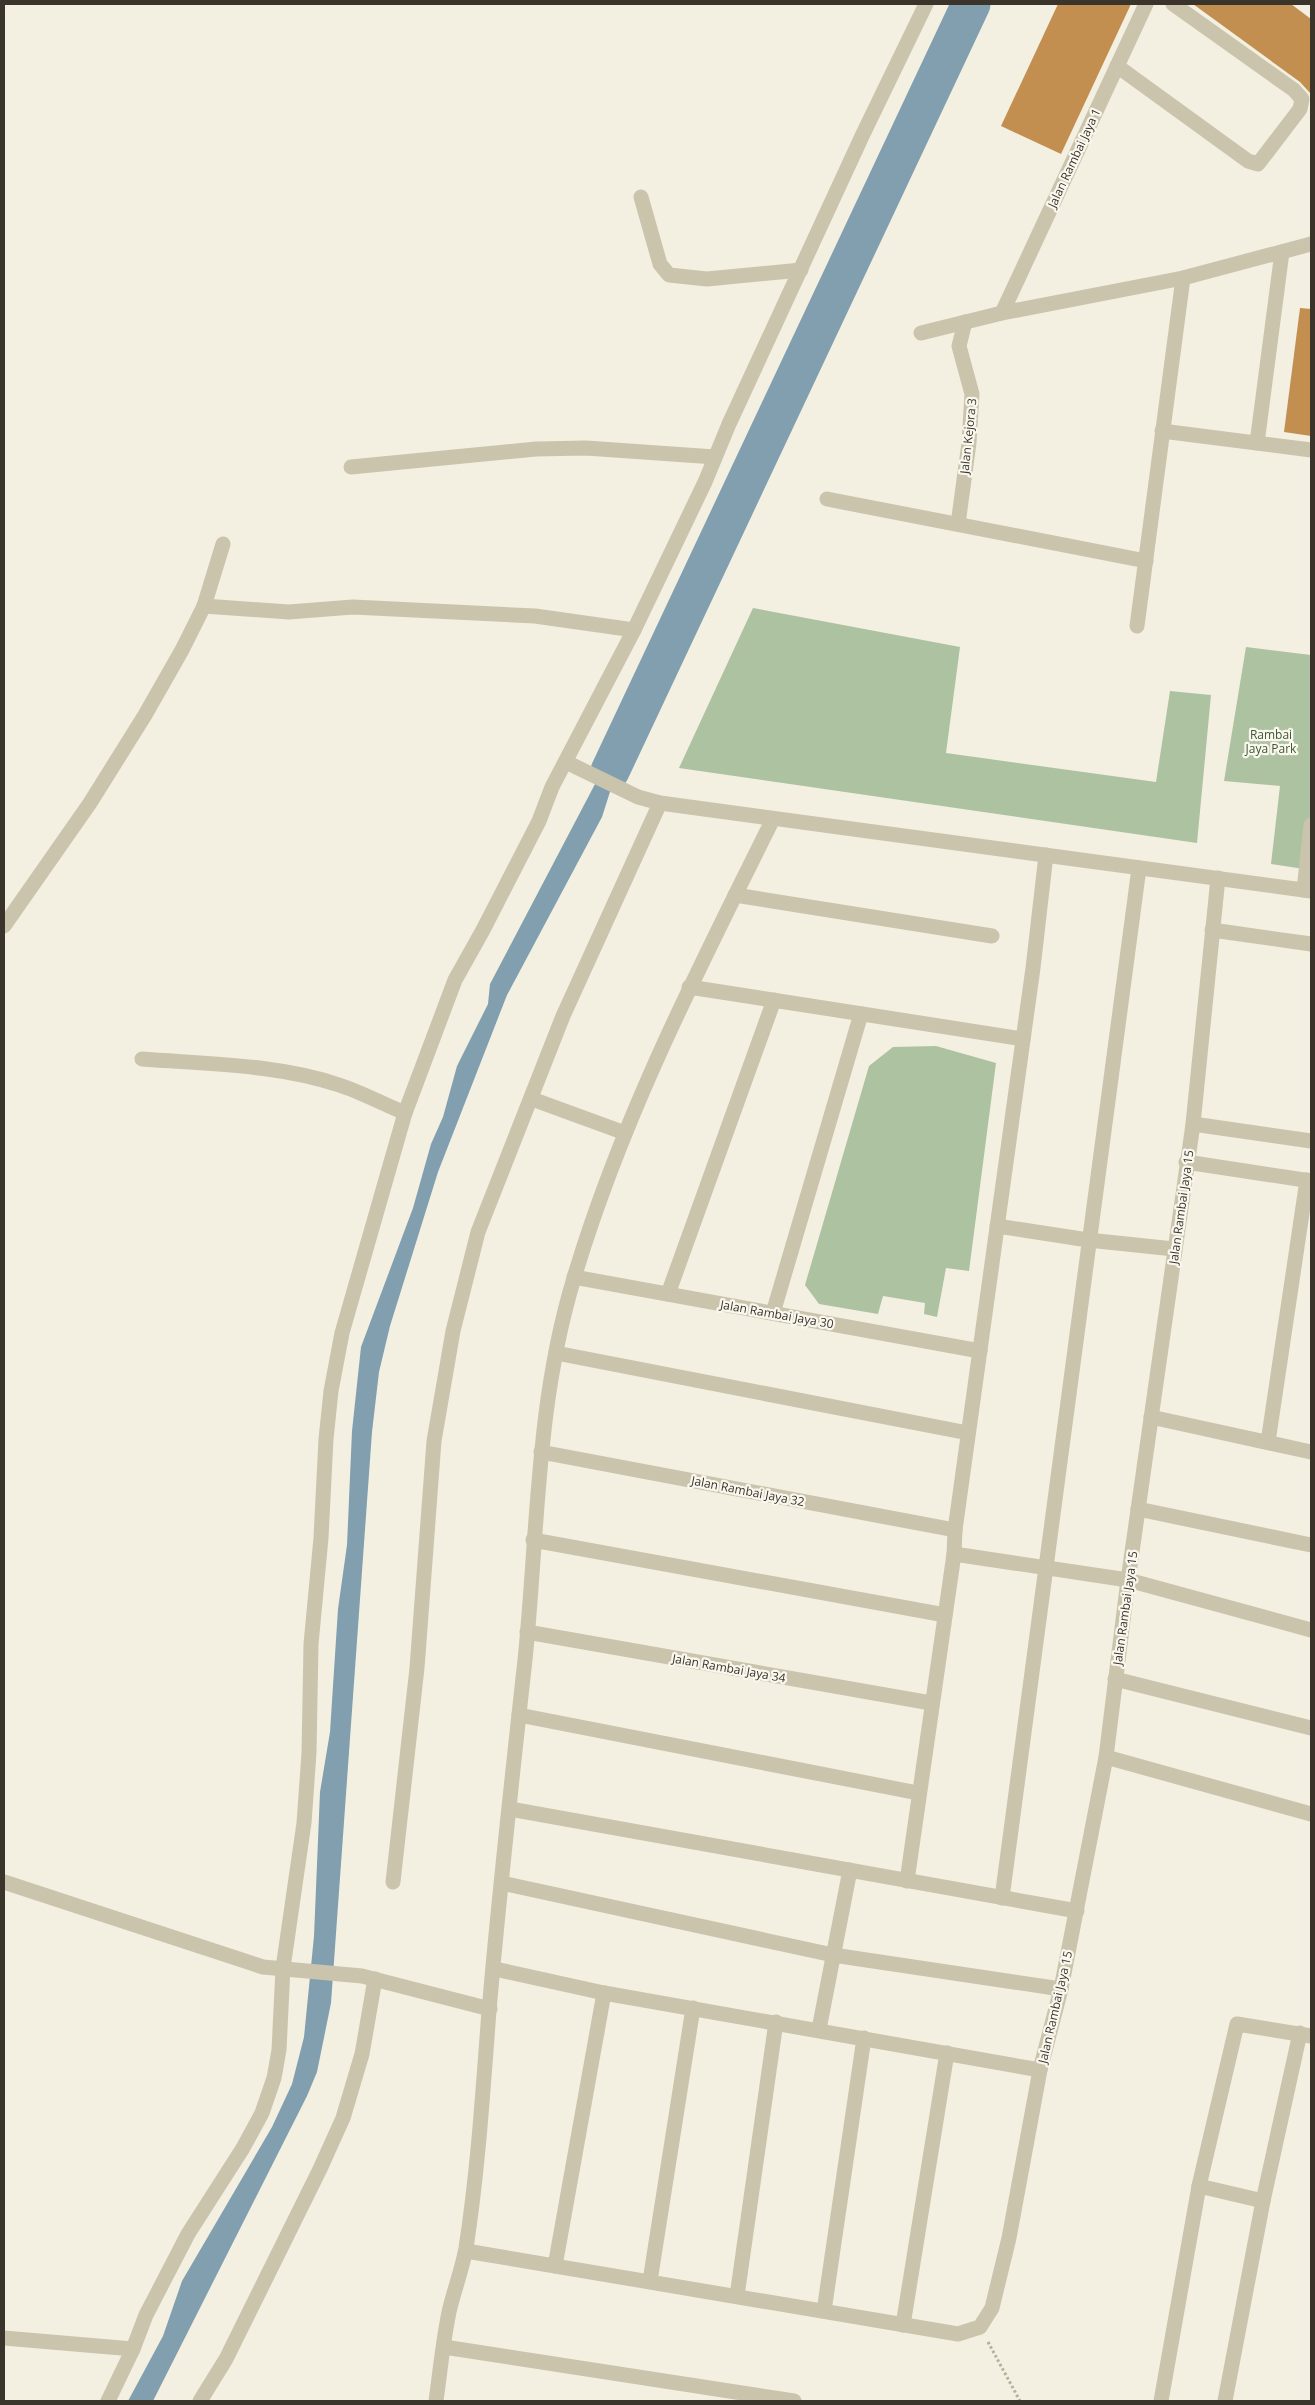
<svg xmlns="http://www.w3.org/2000/svg" width="1315" height="2405" font-family="'Open Sans',sans-serif">
<rect width="100%" height="100%" fill="#f3f0e1"/>
<g fill="#adc2a1">
<path d="M 753,608 L 960,647 L 946,753 L 1156,782 L 1170,691 L 1211,695 L 1197,843 L 679,768 Z"/>
<path d="M 1246,647 L 1311,655 L 1311,870 L 1271,864 L 1280,786 L 1224,781 Z"/>
<path d="M 936,1046 L 996,1063 L 969,1271 L 946,1268 L 937,1317 L 924,1314 L 925,1303 L 883,1296 L 878,1314 L 819,1304 L 805,1285 L 869,1066 L 893,1047 Z"/>
</g>
<path fill="#819faf" d="M 615,746 L 623,751 L 602,817 L 507,995 L 438,1172 L 390,1326 L 379,1372 L 372,1432 L 331,2003 L 317,2072 L 307,2096 L 153,2401 L 128,2401 L 163,2336 L 182,2281 L 272,2127 L 292,2084 L 304,2037 L 314,1936 L 320,1792 L 330,1732 L 338,1609 L 347,1545 L 352,1431 L 361,1347 L 413,1208 L 431,1144 L 443,1117 L 457,1066 L 488,1004 L 490,984 Z"/>
<g fill="none" stroke-linecap="round" stroke-linejoin="round">
<path stroke="#819faf" stroke-width="39" d="M 610,771 L 971,4"/>
</g>
<g fill="#c28f50">
<path d="M 1058,4 L 1131,4 L 1061,154 L 1001,126 Z"/>
<path d="M 1193,4 L 1291,4 L 1311,19 L 1311,94 L 1300,82 Z"/>
<path d="M 1300,308 L 1311,309 L 1311,436 L 1284,432 Z"/>
</g>
<g fill="none" stroke-linecap="round" stroke-linejoin="round">
<path stroke="#b7af97" stroke-width="3" stroke-dasharray="2.5 2.5" stroke-linecap="butt" d="M 988,2342 L 1020,2401"/>
<g stroke="#cbc4ad" stroke-width="15">
<path d="M 1117,66 L 1248,161 L 1258,164 L 1300,109 L 1302,99 L 1294,90 L 1173,4"/>
<path d="M 641,197 L 660,264 L 669,275 L 707,279 L 801,270"/>
<path d="M 1002,313 L 1146,4"/>
<path d="M 921,333 L 1002,313 L 1183,278 L 1311,244"/>
<path d="M 1162,431 L 1311,450"/>
<path d="M 1257,443 L 1282,252"/>
<path d="M 351,467 L 536,449 L 586,448 L 715,457"/>
<path d="M 827,499 L 1146,561"/>
<path d="M 958,524 L 969,443 L 972,394 L 959,346 L 965,322"/>
<path d="M 204,606 L 289,612 L 353,607 L 535,616 L 634,630"/>
<path d="M 1137,626 L 1183,278"/>
<path d="M 566,762 L 638,797 L 660,803 L 1311,891"/>
<path d="M 1304,890 L 1311,825"/>
<path d="M 735,895 L 992,936"/>
<path d="M 4,926 L 90,803 L 145,715 L 182,650 L 204,606 L 223,544"/>
<path d="M 1212,930 L 1311,944"/>
<path d="M 689,987 L 1023,1039"/>
<path d="M 142,1059 C 206,1064 277,1064 339,1085 C 361,1092 383,1104 405,1113"/>
<path d="M 532,1099 L 625,1133"/>
<path d="M 1193,1124 L 1311,1141"/>
<path d="M 1186,1162 L 1311,1181"/>
<path d="M 997,1226 L 1088,1240 L 1174,1249"/>
<path d="M 574,1277 L 980,1351"/>
<path d="M 668,1294 L 774,1000"/>
<path d="M 773,1313 L 861,1014"/>
<path d="M 556,1353 L 968,1433"/>
<path d="M 1151,1417 L 1311,1452"/>
<path d="M 1268,1442 L 1307,1180"/>
<path d="M 541,1452 L 955,1530"/>
<path d="M 1138,1509 L 1311,1545"/>
<path d="M 533,1540 L 945,1615"/>
<path d="M 954,1554 L 1128,1580 L 1311,1630"/>
<path d="M 527,1632 L 931,1703"/>
<path d="M 1115,1679 L 1311,1728"/>
<path d="M 519,1715 L 918,1793"/>
<path d="M 1106,1757 L 1311,1814"/>
<path d="M 510,1809 L 1077,1911"/>
<path d="M 907,1881 L 954,1554 L 955,1530 L 1033,968 L 1046,855"/>
<path d="M 4,1882 L 263,1967 L 362,1976 L 490,2009"/>
<path d="M 393,1882 L 417,1668 L 434,1441 L 453,1331 L 478,1232 L 563,1016 L 660,803"/>
<path d="M 502,1883 L 833,1955 L 1061,1989"/>
<path d="M 1002,1898 L 1139,868"/>
<path d="M 495,1969 L 604,1993 L 1040,2070"/>
<path d="M 819,2029 L 850,1870"/>
<path d="M 1199,2186 L 1263,2201"/>
<path d="M 466,2251 L 958,2334 L 980,2327 L 992,2308 L 1009,2238 L 1040,2070 L 1061,1989 L 1106,1757 L 1128,1580 L 1193,1124 L 1218,878"/>
<path d="M 555,2266 L 604,1993"/>
<path d="M 650,2281 L 693,2008"/>
<path d="M 737,2296 L 776,2022"/>
<path d="M 824,2311 L 864,2038"/>
<path d="M 903,2325 L 947,2053"/>
<path d="M 4,2338 L 133,2349"/>
<path d="M 444,2347 L 794,2401"/>
<path d="M 108,2401 L 133,2349 L 146,2315 L 188,2234 L 243,2148 L 262,2113 L 274,2078 L 279,2050 L 283,1968 L 304,1823 L 309,1753 L 311,1644 L 321,1538 L 326,1439 L 331,1391 L 342,1333 L 405,1113 L 455,980 L 483,930 L 539,821 L 552,787 L 634,630 L 705,482 L 729,424 L 863,134 L 926,4"/>
<path d="M 200,2401 L 226,2359 L 320,2169 L 343,2118 L 362,2054 L 375,1979"/>
<path d="M 436,2401 C 440,2372 443,2341 449,2312 C 454,2290 462,2270 466,2248 C 478,2170 483,2090 489,2011 C 499,1894 512,1777 525,1660 C 538,1531 536,1403 574,1278 C 622,1117 699,968 773,819"/>
<path d="M 1161,2401 L 1199,2186 L 1237,2024 L 1311,2036"/>
<path d="M 1225,2401 L 1263,2201 L 1300,2033"/>
</g>
</g>
<g text-anchor="middle" dominant-baseline="central" stroke-width="4.5" stroke-linejoin="round" paint-order="stroke">
<g font-size="12" fill="#3a342b" stroke="#faf8ee">
<text transform="translate(1074 158) rotate(-65)">Jalan Rambai Jaya 1</text>
<text transform="translate(968 436) rotate(-84)">Jalan Kejora 3</text>
<text transform="translate(1181 1207) rotate(-82)">Jalan Rambai Jaya 15</text>
<text transform="translate(777 1314) rotate(10)">Jalan Rambai Jaya 30</text>
<text transform="translate(748 1491) rotate(11)">Jalan Rambai Jaya 32</text>
<text transform="translate(1125 1608) rotate(-82)">Jalan Rambai Jaya 15</text>
<text transform="translate(729 1668) rotate(10)">Jalan Rambai Jaya 34</text>
<text transform="translate(1055 2007) rotate(-77)">Jalan Rambai Jaya 15</text>
</g>
<g font-size="12" fill="#3c5730" stroke="#faf8ee">
<text x="1271" y="734">Rambai<tspan x="1271" dy="14">Jaya Park</tspan></text>
</g>
</g>
<rect width="1315" height="2405" fill="none" stroke="#3a342b" stroke-width="10"/>
</svg>
